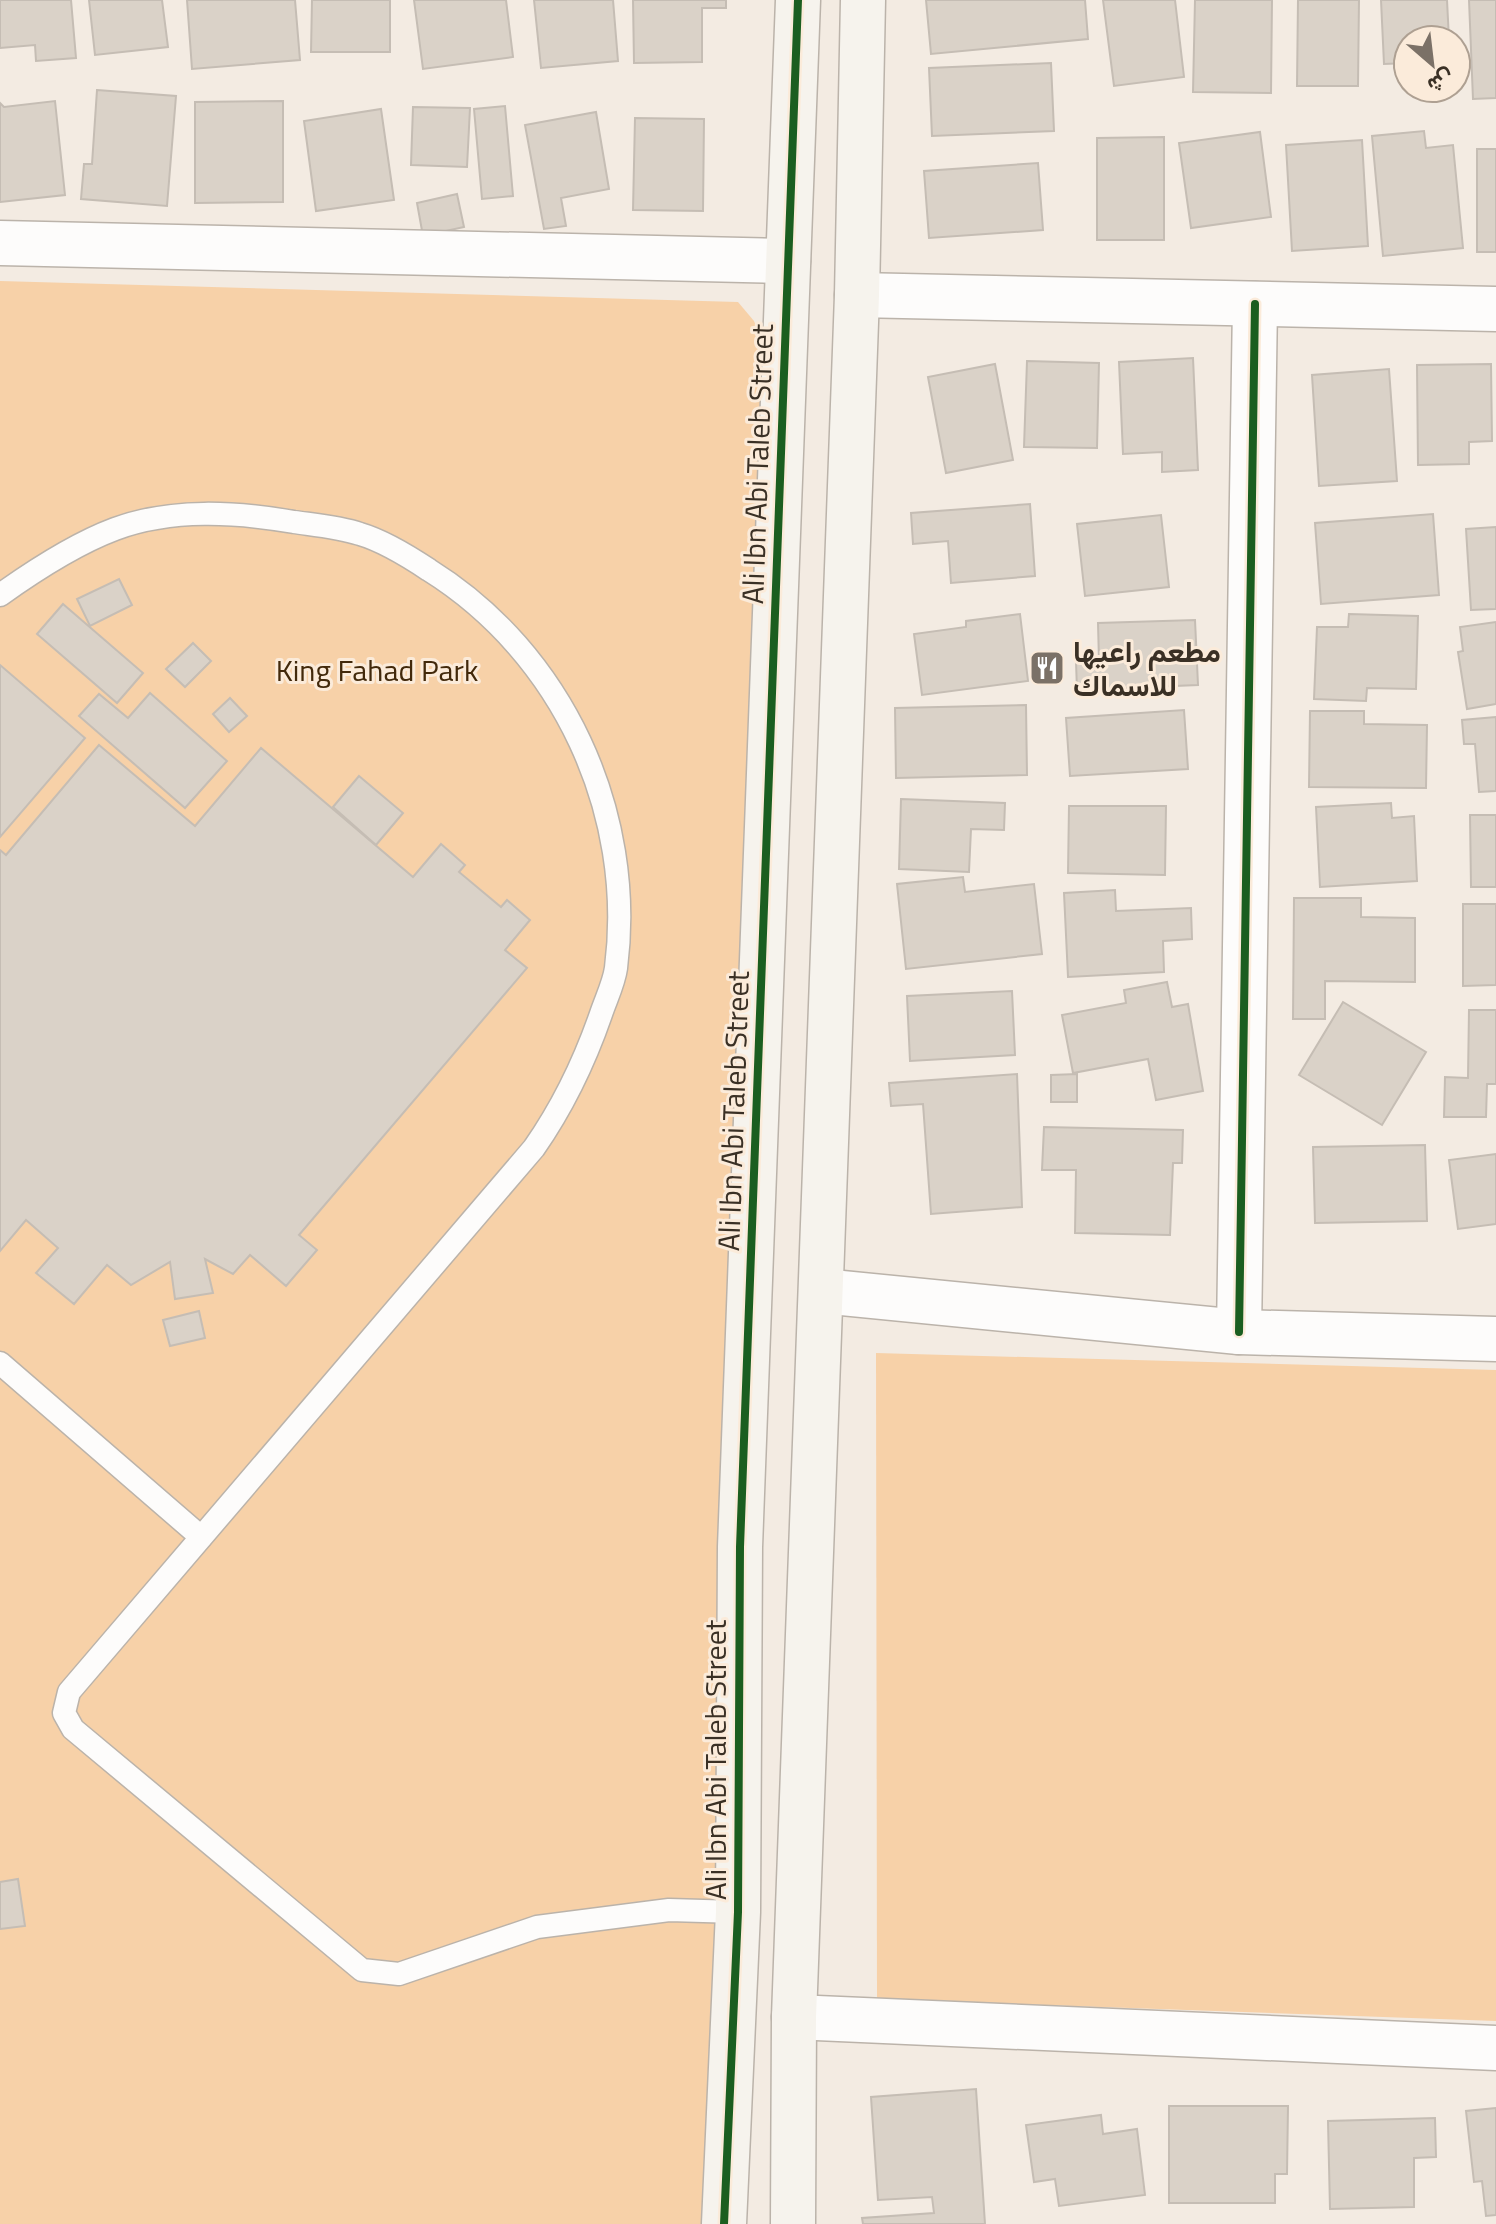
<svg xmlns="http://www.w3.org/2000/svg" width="1496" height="2224" font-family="'Titillium Web',Vazirmatn,sans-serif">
<rect width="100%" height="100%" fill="#f3ebe2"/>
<g fill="#f7d1a8">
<path d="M 0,281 L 738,302 L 754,321 L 765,349 L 706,2224 L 0,2224 Z"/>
<path d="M 876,1353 L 1496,1370 L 1496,2021 L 877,1999 Z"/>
</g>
<g fill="#dad2c8" stroke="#c5bdb4" stroke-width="2">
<path d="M 0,0 L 71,0 L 76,58 L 36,61 L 35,45 L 0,48 Z"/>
<path d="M 89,0 L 162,0 L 168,47 L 95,55 Z"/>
<path d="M 187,0 L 295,0 L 300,60 L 192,69 Z"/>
<path d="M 312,0 L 390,0 L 390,52 L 311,52 Z"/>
<path d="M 414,0 L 506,0 L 513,57 L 423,69 Z"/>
<path d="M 534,0 L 613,0 L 618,61 L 541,68 Z"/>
<path d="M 633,0 L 726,0 L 726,8 L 702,8 L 702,62 L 634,63 Z"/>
<path d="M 926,0 L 1085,0 L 1088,39 L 931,54 Z"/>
<path d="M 1103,0 L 1175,0 L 1184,77 L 1114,86 Z"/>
<path d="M 1195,0 L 1272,0 L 1271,93 L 1193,92 Z"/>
<path d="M 1298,0 L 1359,0 L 1358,86 L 1297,86 Z"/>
<path d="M 1381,0 L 1447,0 L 1449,40 L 1408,40 L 1408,63 L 1384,64 Z"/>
<path d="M 1469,0 L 1496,0 L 1496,98 L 1473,99 Z"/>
<path d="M 1051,63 L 1054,131 L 932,136 L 929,68 Z"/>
<path d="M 97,90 L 176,96 L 167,206 L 81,199 L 84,164 L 92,164 Z"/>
<path d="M 55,101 L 65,195 L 0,202 L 0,103 L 4,107 Z"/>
<path d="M 283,101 L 283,202 L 195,203 L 195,102 Z"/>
<path d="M 505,106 L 513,196 L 482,199 L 474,109 Z"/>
<path d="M 413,107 L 470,108 L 467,167 L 411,165 Z"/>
<path d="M 381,109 L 394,200 L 316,211 L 304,121 Z"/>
<path d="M 596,112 L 609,189 L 561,198 L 566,226 L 544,229 L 525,125 Z"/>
<path d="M 635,118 L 704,119 L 703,211 L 633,210 Z"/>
<path d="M 1424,131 L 1426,148 L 1453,145 L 1463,248 L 1383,256 L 1372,136 Z"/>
<path d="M 1260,132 L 1271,217 L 1191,228 L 1179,143 Z"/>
<path d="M 1164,137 L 1164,240 L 1097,240 L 1097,138 Z"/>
<path d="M 1362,140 L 1368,246 L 1292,251 L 1286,145 Z"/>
<rect x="1477" y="149" width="19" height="103"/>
<path d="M 1038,163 L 1043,230 L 929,238 L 924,171 Z"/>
<path d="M 457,194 L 464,227 L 423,236 L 417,203 Z"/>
<path d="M 1193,358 L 1198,470 L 1162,472 L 1162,452 L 1123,454 L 1119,362 Z"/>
<path d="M 1027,361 L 1099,363 L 1097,448 L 1024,447 Z"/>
<path d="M 995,364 L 1013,460 L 946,473 L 928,377 Z"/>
<path d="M 1491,364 L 1492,441 L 1469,442 L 1469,464 L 1418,465 L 1417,365 Z"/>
<path d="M 1389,369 L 1397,481 L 1319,486 L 1312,375 Z"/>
<path d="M 1030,504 L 1035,576 L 951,583 L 948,541 L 913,544 L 911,513 Z"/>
<path d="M 1433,514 L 1439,595 L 1321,604 L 1315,523 Z"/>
<path d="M 1161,515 L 1169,587 L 1085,596 L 1077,524 Z"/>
<path d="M 1496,527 L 1496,609 L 1471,610 L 1466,529 Z"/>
<path d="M 119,579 L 132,605 L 90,626 L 77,599 Z"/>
<path d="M 63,604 L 143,673 L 117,703 L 37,634 Z"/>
<path d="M 1020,614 L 1028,681 L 922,695 L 914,634 L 966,627 L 966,621 Z"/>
<path d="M 1349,614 L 1418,616 L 1416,689 L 1367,688 L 1366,701 L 1314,699 L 1317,627 L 1348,627 Z"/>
<path d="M 1195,620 L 1198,685 L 1077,690 L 1076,662 L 1099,661 L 1098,623 Z"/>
<path d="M 1496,622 L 1496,704 L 1467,709 L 1458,652 L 1463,651 L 1460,627 Z"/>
<path d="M 193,643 L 211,661 L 185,687 L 166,669 Z"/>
<path d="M 0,665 L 85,738 L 0,837 Z"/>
<path d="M 150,693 L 227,761 L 185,808 L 79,716 L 99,694 L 128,718 Z"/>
<path d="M 230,698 L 247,716 L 229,732 L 213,714 Z"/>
<path d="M 1026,705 L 1027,775 L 896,778 L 895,708 Z"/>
<path d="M 1184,710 L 1188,769 L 1070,776 L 1066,718 Z"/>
<path d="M 1310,711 L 1364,711 L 1364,724 L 1427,725 L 1426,788 L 1309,787 Z"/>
<path d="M 1496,717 L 1496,791 L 1479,792 L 1475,744 L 1464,744 L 1462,720 Z"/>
<path d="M 99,745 L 195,826 L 261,748 L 413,877 L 441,844 L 465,865 L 459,872 L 501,907 L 507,900 L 530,920 L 505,950 L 527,968 L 299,1235 L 317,1250 L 286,1286 L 250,1255 L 233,1274 L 205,1259 L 213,1293 L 175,1299 L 170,1262 L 131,1285 L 107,1265 L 74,1304 L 36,1273 L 58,1248 L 26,1220 L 0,1251 L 0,850 L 6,855 Z"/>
<path d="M 359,776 L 403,813 L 376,845 L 333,807 Z"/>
<path d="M 901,799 L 1005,803 L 1004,830 L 971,829 L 969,872 L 899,869 Z"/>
<path d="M 1391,803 L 1392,818 L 1414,816 L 1417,881 L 1320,887 L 1316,807 Z"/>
<path d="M 1069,806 L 1166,806 L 1165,875 L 1068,873 Z"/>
<path d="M 1470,815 L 1496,815 L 1496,887 L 1471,887 Z"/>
<path d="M 963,877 L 965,892 L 1034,884 L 1042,954 L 906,969 L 897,884 Z"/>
<path d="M 1115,890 L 1116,911 L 1191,908 L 1192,939 L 1163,941 L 1164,972 L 1068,977 L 1064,893 Z"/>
<path d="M 1294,898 L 1361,898 L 1361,917 L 1415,918 L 1415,982 L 1325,981 L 1325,1019 L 1293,1019 Z"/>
<path d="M 1463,904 L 1496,904 L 1496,985 L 1463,986 Z"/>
<path d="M 1167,982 L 1172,1007 L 1188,1004 L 1203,1091 L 1156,1100 L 1148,1059 L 1073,1073 L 1062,1015 L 1126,1003 L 1124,990 Z"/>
<path d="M 1012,991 L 1015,1055 L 910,1061 L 907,996 Z"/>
<path d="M 1343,1002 L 1426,1052 L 1382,1125 L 1299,1075 Z"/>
<path d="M 1469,1010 L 1496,1010 L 1496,1084 L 1487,1084 L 1486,1117 L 1444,1117 L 1445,1077 L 1468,1078 Z"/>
<path d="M 1017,1074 L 1022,1207 L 931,1214 L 923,1104 L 891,1106 L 889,1083 Z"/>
<path d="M 1077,1074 L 1077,1102 L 1051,1102 L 1051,1075 Z"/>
<path d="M 1044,1127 L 1183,1130 L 1182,1163 L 1173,1163 L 1170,1235 L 1075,1233 L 1076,1170 L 1042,1170 Z"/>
<path d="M 1425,1145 L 1427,1221 L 1315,1223 L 1313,1147 Z"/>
<path d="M 1496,1154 L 1496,1224 L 1458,1229 L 1449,1160 Z"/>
<path d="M 199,1311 L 205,1338 L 170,1346 L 163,1320 Z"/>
<path d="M 18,1879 L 25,1926 L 0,1929 L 0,1882 Z"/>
<path d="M 976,2089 L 985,2224 L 863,2224 L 862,2218 L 934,2213 L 932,2197 L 878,2200 L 871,2097 Z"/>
<path d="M 1169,2106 L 1288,2106 L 1287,2174 L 1275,2174 L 1275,2203 L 1169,2203 Z"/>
<path d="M 1496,2108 L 1496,2215 L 1486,2216 L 1482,2181 L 1474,2182 L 1466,2111 Z"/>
<path d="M 1101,2115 L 1103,2134 L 1137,2129 L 1145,2195 L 1059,2206 L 1055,2179 L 1034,2182 L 1026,2125 Z"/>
<path d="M 1435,2118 L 1436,2157 L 1414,2158 L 1414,2207 L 1330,2209 L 1328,2121 Z"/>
</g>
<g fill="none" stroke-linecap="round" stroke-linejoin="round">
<defs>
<g id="lane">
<path d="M 0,595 C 35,570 75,544 115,529 C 172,508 236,512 294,522 C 315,525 339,527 360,534 C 384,541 408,556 429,570 C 562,653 636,812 616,968 C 614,983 606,999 601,1014 C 584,1063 564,1105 534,1148 L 69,1692 L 64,1713 L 73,1729 L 362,1970 L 399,1974 L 537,1927 L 669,1910 L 738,1912"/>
<path d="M 0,1363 L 201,1537"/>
</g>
<g id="street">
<path d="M 0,243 L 788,261"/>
<path d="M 857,295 L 1496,309"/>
<path d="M 822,1291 L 1239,1332 L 1496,1339"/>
<path d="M 1239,1332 L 1255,304"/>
<path d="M 794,2017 L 1496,2048"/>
</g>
<g id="secondary">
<path d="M 724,2224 L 738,1912 L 740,1547 L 798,0"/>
<path d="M 793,2224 L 794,2017 L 857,295 L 863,0"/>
</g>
</defs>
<use href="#lane" stroke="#bbb3aa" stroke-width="25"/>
<use href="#street" stroke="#bbb3aa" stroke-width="47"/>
<use href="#secondary" stroke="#bbb3aa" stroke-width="47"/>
<use href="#lane" stroke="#fdfcfb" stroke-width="22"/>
<use href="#street" stroke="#fdfcfb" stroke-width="44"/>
<use href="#secondary" stroke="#f6f3ed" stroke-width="44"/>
<defs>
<g id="cycleway">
<path d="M 1239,1332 L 1255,304"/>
<path d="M 724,2224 L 738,1912 L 740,1547 L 798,0"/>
</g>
</defs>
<use href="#cycleway" stroke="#fbebda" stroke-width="13"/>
<use href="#cycleway" stroke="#1b5e20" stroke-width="8"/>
</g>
<defs>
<symbol id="restaurant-square" viewBox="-11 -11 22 22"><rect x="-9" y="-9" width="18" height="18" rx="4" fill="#7b7167" stroke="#fbebda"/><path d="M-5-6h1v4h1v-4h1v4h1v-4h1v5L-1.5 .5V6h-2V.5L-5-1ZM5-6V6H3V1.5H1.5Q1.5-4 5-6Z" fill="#fff"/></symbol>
</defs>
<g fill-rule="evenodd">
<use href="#restaurant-square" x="1027" y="648" width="40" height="40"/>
</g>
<g text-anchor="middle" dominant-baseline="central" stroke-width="6" stroke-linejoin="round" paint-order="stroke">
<g font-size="30" fill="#3a3025" stroke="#fbebda">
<text transform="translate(757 464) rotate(-88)">Ali Ibn Abi Taleb Street</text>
<text transform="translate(733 1111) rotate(-88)">Ali Ibn Abi Taleb Street</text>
<text transform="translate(715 1760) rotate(-90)">Ali Ibn Abi Taleb Street</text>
</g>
<g font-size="30" font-weight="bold" fill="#3a3025" stroke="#fbebda" text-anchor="start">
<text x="1073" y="651">مطعم راعيها<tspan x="1073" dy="34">للاسماك</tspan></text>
</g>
<g font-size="30" fill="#42290b" stroke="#fbebda">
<text x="377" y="670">King Fahad Park</text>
</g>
</g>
<g transform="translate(1432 64) rotate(152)"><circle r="38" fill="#fbebda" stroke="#aea092" stroke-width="2"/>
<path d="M0-6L14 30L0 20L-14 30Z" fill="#7b7167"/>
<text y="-12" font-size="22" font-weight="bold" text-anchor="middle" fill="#3a3025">ش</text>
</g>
</svg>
